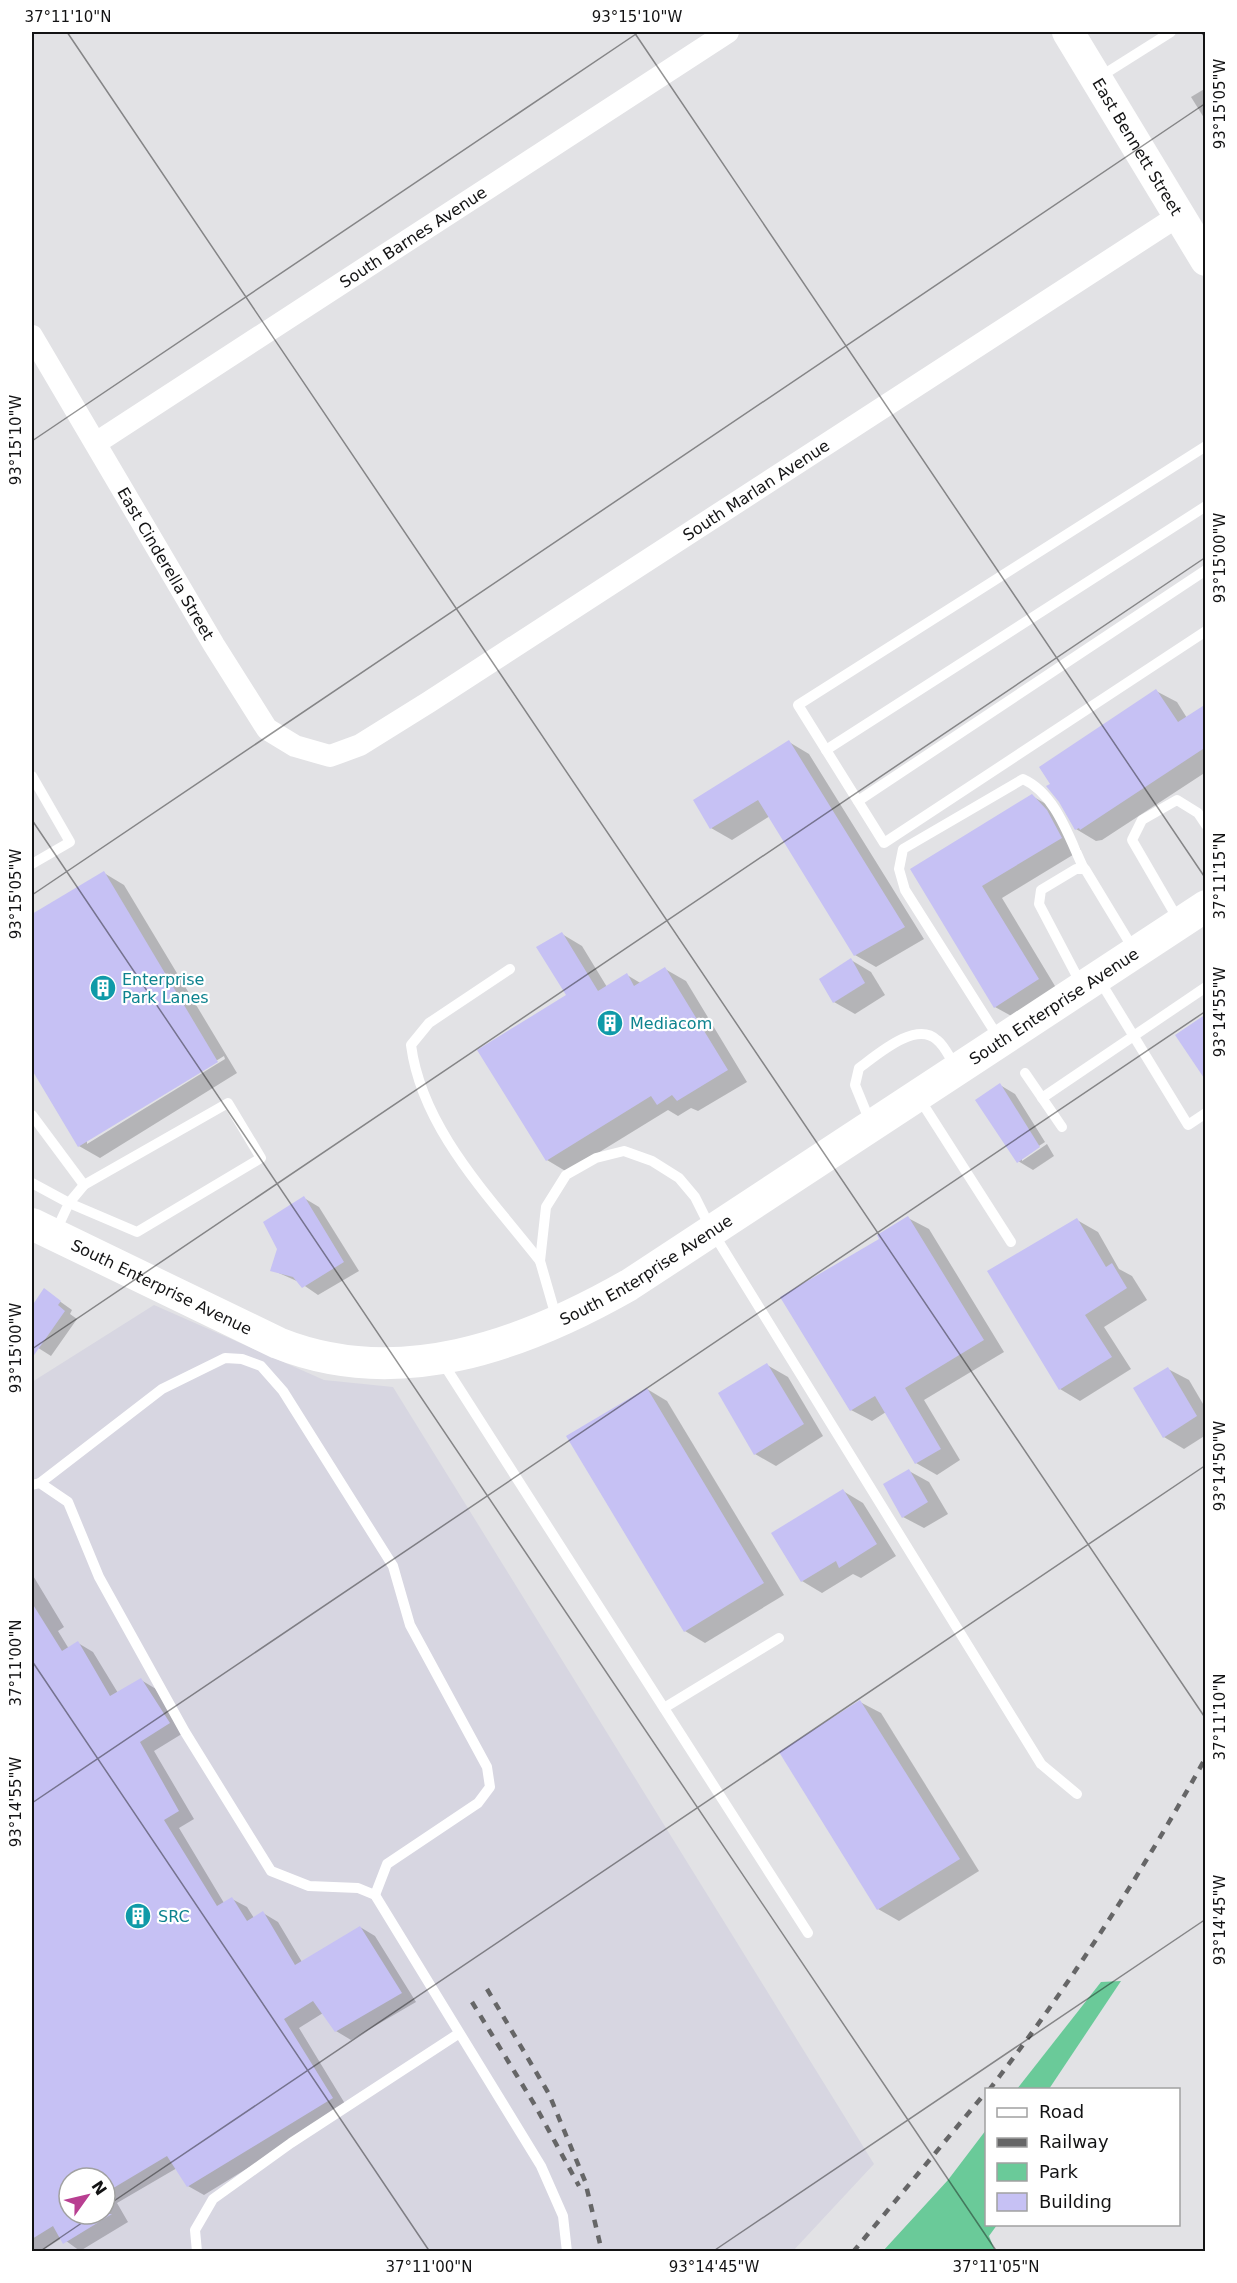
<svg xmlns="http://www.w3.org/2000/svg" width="1237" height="2283" font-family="'DejaVu Sans',sans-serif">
<rect width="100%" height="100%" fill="#e2e2e5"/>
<path fill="#d7d6e1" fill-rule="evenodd" d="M 154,1305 L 324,1380 L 393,1387 L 874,2164 L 793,2251 L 32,2252 L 32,1382 ZM 69,2178 L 105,2178 L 105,2214 L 69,2214 Z"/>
<g fill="#6aca99">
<path d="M 1121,1981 L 1049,2089 L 1017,2089 L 1101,1982 Z"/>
<path d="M 986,2130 L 986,2224 L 997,2225 L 989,2236 L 995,2251 L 883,2251 L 948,2180 Z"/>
</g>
<g fill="#0003" fill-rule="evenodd">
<path d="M 1206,88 L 1206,121 L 1191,97 Z"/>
<path d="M 1156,691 L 1177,702 L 1187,718 L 1206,706 L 1206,772 L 1102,840 L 1096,841 L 1076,829 Z"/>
<path d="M 789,742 L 809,754 L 924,939 L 876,967 L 855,955 L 770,816 L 732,840 L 711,828 Z"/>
<path d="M 1032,796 L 1053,808 L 1067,823 L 1081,850 L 1002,898 L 1058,991 L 1015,1018 L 995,1007 L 912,869 Z"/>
<path d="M 104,873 L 124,885 L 237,1073 L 100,1158 L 79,1146 L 32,1067 L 32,916 ZM 224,1056 L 225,1059 L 87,1144 L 87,1140 Z"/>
<path d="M 562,934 L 582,946 L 607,987 L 627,975 L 642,984 L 665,969 L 686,981 L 747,1082 L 698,1111 L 691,1108 L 678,1116 L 668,1110 L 567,1172 L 547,1160 L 568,996 Z"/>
<path d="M 851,960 L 871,972 L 885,995 L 855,1014 L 834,1002 Z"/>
<path d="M 1000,1085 L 1015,1094 L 1045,1142 L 1022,1157 L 1022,1161 L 1047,1144 L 1054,1156 L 1033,1170 L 1018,1161 Z"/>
<path d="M 304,1198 L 319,1207 L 359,1271 L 318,1295 L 299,1282 L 272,1270 Z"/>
<path d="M 908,1218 L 929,1229 L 1004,1352 L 924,1400 L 960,1460 L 937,1475 L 916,1463 L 886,1412 L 872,1421 L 851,1410 Z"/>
<path d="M 1077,1220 L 1098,1232 L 1119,1269 L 1132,1276 L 1147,1300 L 1104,1327 L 1131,1369 L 1080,1401 L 1060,1389 Z"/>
<path d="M 44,1290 L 72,1310 L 70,1314 L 77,1319 L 51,1356 L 32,1344 L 32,1308 Z"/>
<path d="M 767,1365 L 788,1377 L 823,1436 L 776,1466 L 755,1454 Z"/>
<path d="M 1168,1369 L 1189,1380 L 1206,1409 L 1206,1435 L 1184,1449 L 1164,1437 L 1135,1389 Z"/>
<path d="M 647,1389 L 667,1401 L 784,1595 L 705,1643 L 685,1631 Z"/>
<path d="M 909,1471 L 929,1482 L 948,1514 L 924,1528 L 903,1517 Z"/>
<path d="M 843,1491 L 863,1503 L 896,1556 L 861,1578 L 853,1574 L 822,1593 L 802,1581 Z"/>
<path d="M 32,1574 L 64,1627 L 58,1631 L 69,1649 L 78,1643 L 93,1652 L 118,1693 L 141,1680 L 156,1689 L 185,1732 L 154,1751 L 194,1819 L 179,1828 L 224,1903 L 232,1899 L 247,1907 L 254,1918 L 263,1913 L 278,1922 L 302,1962 L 360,1927 L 375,1936 L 416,2002 L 351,2040 L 336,2031 L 323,2013 L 299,2028 L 347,2107 L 204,2195 L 188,2186 L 177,2168 L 117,2203 L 128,2222 L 80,2251 L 62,2238 L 40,2252 L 32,2252 ZM 69,2178 L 105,2178 L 105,2214 L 69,2214 Z"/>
<path d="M 860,1702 L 881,1713 L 979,1871 L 899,1921 L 878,1909 Z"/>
</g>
<g fill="#c6c1f4">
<path d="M 1156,689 L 1178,722 L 1206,704 L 1206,747 L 1080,830 L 1079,828 L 1075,830 L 1059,802 L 1046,786 L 1050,784 L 1039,767 Z"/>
<path d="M 789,740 L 905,927 L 854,956 L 758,800 L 710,829 L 693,800 Z"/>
<path d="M 1032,794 L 1047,810 L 1062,838 L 982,886 L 1039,979 L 994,1008 L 910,869 Z"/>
<path d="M 104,871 L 218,1062 L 78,1147 L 32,1070 L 32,914 Z"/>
<path d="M 562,932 L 598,991 L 627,973 L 634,986 L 665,967 L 728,1070 L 677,1101 L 672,1095 L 657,1105 L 651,1096 L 546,1161 L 477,1050 L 566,995 L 536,947 Z"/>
<path d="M 851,958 L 865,983 L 833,1003 L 819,979 Z"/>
<path d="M 1206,1014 L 1206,1081 L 1175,1035 Z"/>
<path d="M 1000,1083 L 1040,1147 L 1017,1163 L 975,1100 Z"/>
<path d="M 304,1196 L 344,1262 L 302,1288 L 293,1277 L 270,1271 L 277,1249 L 263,1222 Z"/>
<path d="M 908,1216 L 984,1340 L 905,1388 L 941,1449 L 915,1464 L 875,1396 L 850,1411 L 780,1297 L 879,1239 L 877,1235 Z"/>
<path d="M 1077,1218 L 1106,1267 L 1112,1263 L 1127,1288 L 1085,1315 L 1112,1357 L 1059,1390 L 987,1271 Z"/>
<path d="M 44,1288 L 61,1301 L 58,1305 L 65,1311 L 32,1358 L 32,1306 Z"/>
<path d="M 767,1363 L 804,1424 L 754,1455 L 718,1393 Z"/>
<path d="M 1168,1367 L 1197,1416 L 1163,1438 L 1133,1388 Z"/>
<path d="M 647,1388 L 764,1583 L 684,1632 L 566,1436 Z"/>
<path d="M 909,1469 L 928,1502 L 902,1518 L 883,1484 Z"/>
<path d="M 843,1489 L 877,1544 L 839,1568 L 836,1561 L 801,1582 L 771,1533 Z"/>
<path d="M 32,1603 L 62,1651 L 78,1641 L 110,1696 L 141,1678 L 170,1723 L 140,1742 L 179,1811 L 164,1820 L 217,1906 L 232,1897 L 247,1921 L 263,1911 L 295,1965 L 360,1926 L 402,1993 L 335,2032 L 313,2001 L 284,2019 L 333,2098 L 187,2187 L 167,2156 L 105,2193 L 105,2178 L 69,2178 L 69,2214 L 112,2214 L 63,2244 L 53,2226 L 32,2239 Z"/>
<path d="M 860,1700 L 960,1859 L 877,1910 L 779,1752 Z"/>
</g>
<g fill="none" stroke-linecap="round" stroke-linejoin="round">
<g stroke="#fff" stroke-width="10">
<path d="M 1098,78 L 1171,32"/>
<path d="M 1206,446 L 798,705 L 884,843 L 1206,631"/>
<path d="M 826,750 L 1206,506"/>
<path d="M 32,776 L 70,842 L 32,864"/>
<path d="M 858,801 L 1206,570"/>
<path d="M 1179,921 L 1132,840 L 1142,820 L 1177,800 L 1198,813 L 1206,825"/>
<path d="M 510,969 L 429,1023 L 411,1045 C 422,1129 489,1196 540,1261"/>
<path d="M 1100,981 L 1188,1125 L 1206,1113"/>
<path d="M 1081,984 L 1039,904 L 1041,890 L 1076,869 L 1085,869 L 1134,950"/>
<path d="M 1000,1040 L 905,890 L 899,869 L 903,849 L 1023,779 C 1056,794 1069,838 1084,869"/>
<path d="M 1025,1073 L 1062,1127"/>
<path d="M 919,1098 L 1011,1242"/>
<path d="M 1042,1098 L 1206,987"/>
<path d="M 228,1103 L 261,1158 L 137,1232 L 69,1203 L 84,1185 Z"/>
<path d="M 32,1115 L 84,1185"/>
<path d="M 871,1124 L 855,1085 L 859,1068 C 877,1055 916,1020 937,1040 C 945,1046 950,1059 956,1067"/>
<path d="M 32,1183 L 69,1203 L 55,1233"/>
<path d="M 557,1320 L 540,1261 L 546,1207 L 566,1175 L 596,1158 L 624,1151 L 652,1161 L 679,1178 L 695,1197 L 712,1231 L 1041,1764 L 1077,1794"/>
<path d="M 441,1360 L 808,1933"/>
<path d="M 40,1483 L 162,1389 L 225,1358 L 242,1359 L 261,1366 L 283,1391 L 393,1566 L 410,1625 L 487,1767 L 490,1787 L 478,1803 L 387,1864 L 375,1895"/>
<path d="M 32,1485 L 40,1483 L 68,1502 L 99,1577 L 185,1732 L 271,1871 L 309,1886 L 358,1888 L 375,1895 L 541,2166 L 563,2216 L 567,2252"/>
<path d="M 664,1708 L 779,1638"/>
<path d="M 197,2252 L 195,2230 L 213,2199 L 291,2143 L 458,2034"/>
</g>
<g stroke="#fff" stroke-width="22">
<path id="s1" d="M 32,336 L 214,645 L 267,729 L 295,746 L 330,756 L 360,745 L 429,702 L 1178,216"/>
<path id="s2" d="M 96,443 L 728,32"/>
</g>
<g stroke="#fff" stroke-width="32">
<path id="s3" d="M 1068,32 L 1206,260"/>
<path id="s4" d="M 32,1224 L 278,1343 C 398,1391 522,1346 629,1285 L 1206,906"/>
</g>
<g stroke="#666667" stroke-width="4.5" stroke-dasharray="8 8" stroke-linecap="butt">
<path d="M 487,1989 L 549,2094 L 585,2181 L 602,2252"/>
<path d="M 472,2002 L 536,2107 L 579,2186"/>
<path d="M 989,2090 C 1070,1985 1142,1873 1206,1757"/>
<path d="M 853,2252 L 986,2092"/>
</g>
</g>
<path fill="none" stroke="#131314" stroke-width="1.5" stroke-opacity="0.45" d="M 67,32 L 1206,1719M 634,32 L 1206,879M 1201,32 L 1206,38M 32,441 L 639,32M 32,820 L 997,2252M 32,895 L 1206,103M 32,1349 L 1206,557M 32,1661 L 430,2252M 32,1803 L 1206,1011M 105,2207 L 1206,1465M 39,2252 L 95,2214M 712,2252 L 1206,1919"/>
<defs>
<symbol id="building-disc" viewBox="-11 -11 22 22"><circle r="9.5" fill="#0f9aa8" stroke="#fff"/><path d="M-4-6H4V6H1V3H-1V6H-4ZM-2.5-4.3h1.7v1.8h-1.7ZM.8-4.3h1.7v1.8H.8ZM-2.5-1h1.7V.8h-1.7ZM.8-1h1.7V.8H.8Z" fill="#fff"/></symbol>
</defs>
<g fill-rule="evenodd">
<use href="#building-disc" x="88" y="973" width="30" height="30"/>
<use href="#building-disc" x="595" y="1008" width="30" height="30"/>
<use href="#building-disc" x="123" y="1901" width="30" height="30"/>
</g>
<g text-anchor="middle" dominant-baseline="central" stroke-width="4.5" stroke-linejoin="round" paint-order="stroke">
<g font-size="16" fill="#131314" stroke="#fff">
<text stroke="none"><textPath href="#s3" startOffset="134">East Bennett Street</textPath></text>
<text stroke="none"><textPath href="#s2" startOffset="378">South Barnes Avenue</textPath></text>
<text stroke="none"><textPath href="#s1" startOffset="1030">South Marlan Avenue</textPath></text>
<text stroke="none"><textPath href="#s1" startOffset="264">East Cinderella Street</textPath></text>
<text stroke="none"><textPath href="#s4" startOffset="1150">South Enterprise Avenue</textPath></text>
<text stroke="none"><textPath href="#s4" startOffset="664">South Enterprise Avenue</textPath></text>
<text stroke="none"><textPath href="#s4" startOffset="144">South Enterprise Avenue</textPath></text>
</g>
<g font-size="16" fill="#0d838f" stroke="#fff" text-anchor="start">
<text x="122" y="979">Enterprise<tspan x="122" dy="18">Park Lanes</tspan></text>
<text x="630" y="1023">Mediacom</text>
<text x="158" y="1916">SRC</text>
</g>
</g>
<rect width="1237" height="2283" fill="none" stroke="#ffffff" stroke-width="66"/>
<rect x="985" y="2088" width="195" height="138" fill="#ffffff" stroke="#a1a1a1" stroke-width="1.5"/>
<rect x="997" y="2108" width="30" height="9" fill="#ffffff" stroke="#a1a1a1" stroke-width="1.5"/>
<text x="1039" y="2118" font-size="18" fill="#131314">Road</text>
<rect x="997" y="2138" width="30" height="9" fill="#666667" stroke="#a1a1a1" stroke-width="1.5"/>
<text x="1039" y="2148" font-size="18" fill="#131314">Railway</text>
<rect x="997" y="2163" width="30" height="18" fill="#6aca99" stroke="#a1a1a1" stroke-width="1.5"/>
<text x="1039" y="2178" font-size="18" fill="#131314">Park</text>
<rect x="997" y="2193" width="30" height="18" fill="#c6c1f4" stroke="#a1a1a1" stroke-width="1.5"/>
<text x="1039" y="2208" font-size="18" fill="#131314">Building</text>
<g transform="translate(87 2196) rotate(56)"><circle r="28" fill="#ffffff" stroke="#a1a1a1" stroke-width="1.5"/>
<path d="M0-4.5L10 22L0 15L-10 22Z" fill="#b83f91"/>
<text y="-9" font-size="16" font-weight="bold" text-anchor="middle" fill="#131314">N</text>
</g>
<rect x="33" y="33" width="1171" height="2217" fill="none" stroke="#131314" stroke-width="2"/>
<g font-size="15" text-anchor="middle" fill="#131314">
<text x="68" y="22">37°11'10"N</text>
<text x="637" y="22">93°15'10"W</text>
<text transform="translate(1220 104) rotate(-90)" y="5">93°15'05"W</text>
<text transform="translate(16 440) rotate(-90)" y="5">93°15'10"W</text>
<text transform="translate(1220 558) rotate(-90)" y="5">93°15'00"W</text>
<text transform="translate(1220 876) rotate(-90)" y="5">37°11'15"N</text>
<text transform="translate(16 894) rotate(-90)" y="5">93°15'05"W</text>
<text transform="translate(1220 1012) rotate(-90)" y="5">93°14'55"W</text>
<text transform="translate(16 1348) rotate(-90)" y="5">93°15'00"W</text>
<text transform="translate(1220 1466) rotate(-90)" y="5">93°14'50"W</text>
<text transform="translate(16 1663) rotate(-90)" y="5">37°11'00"N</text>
<text transform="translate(1220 1717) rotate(-90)" y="5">37°11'10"N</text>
<text transform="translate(16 1802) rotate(-90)" y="5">93°14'55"W</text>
<text transform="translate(1220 1920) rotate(-90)" y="5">93°14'45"W</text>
<text x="429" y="2272">37°11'00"N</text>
<text x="714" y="2272">93°14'45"W</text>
<text x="996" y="2272">37°11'05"N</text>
</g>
</svg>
